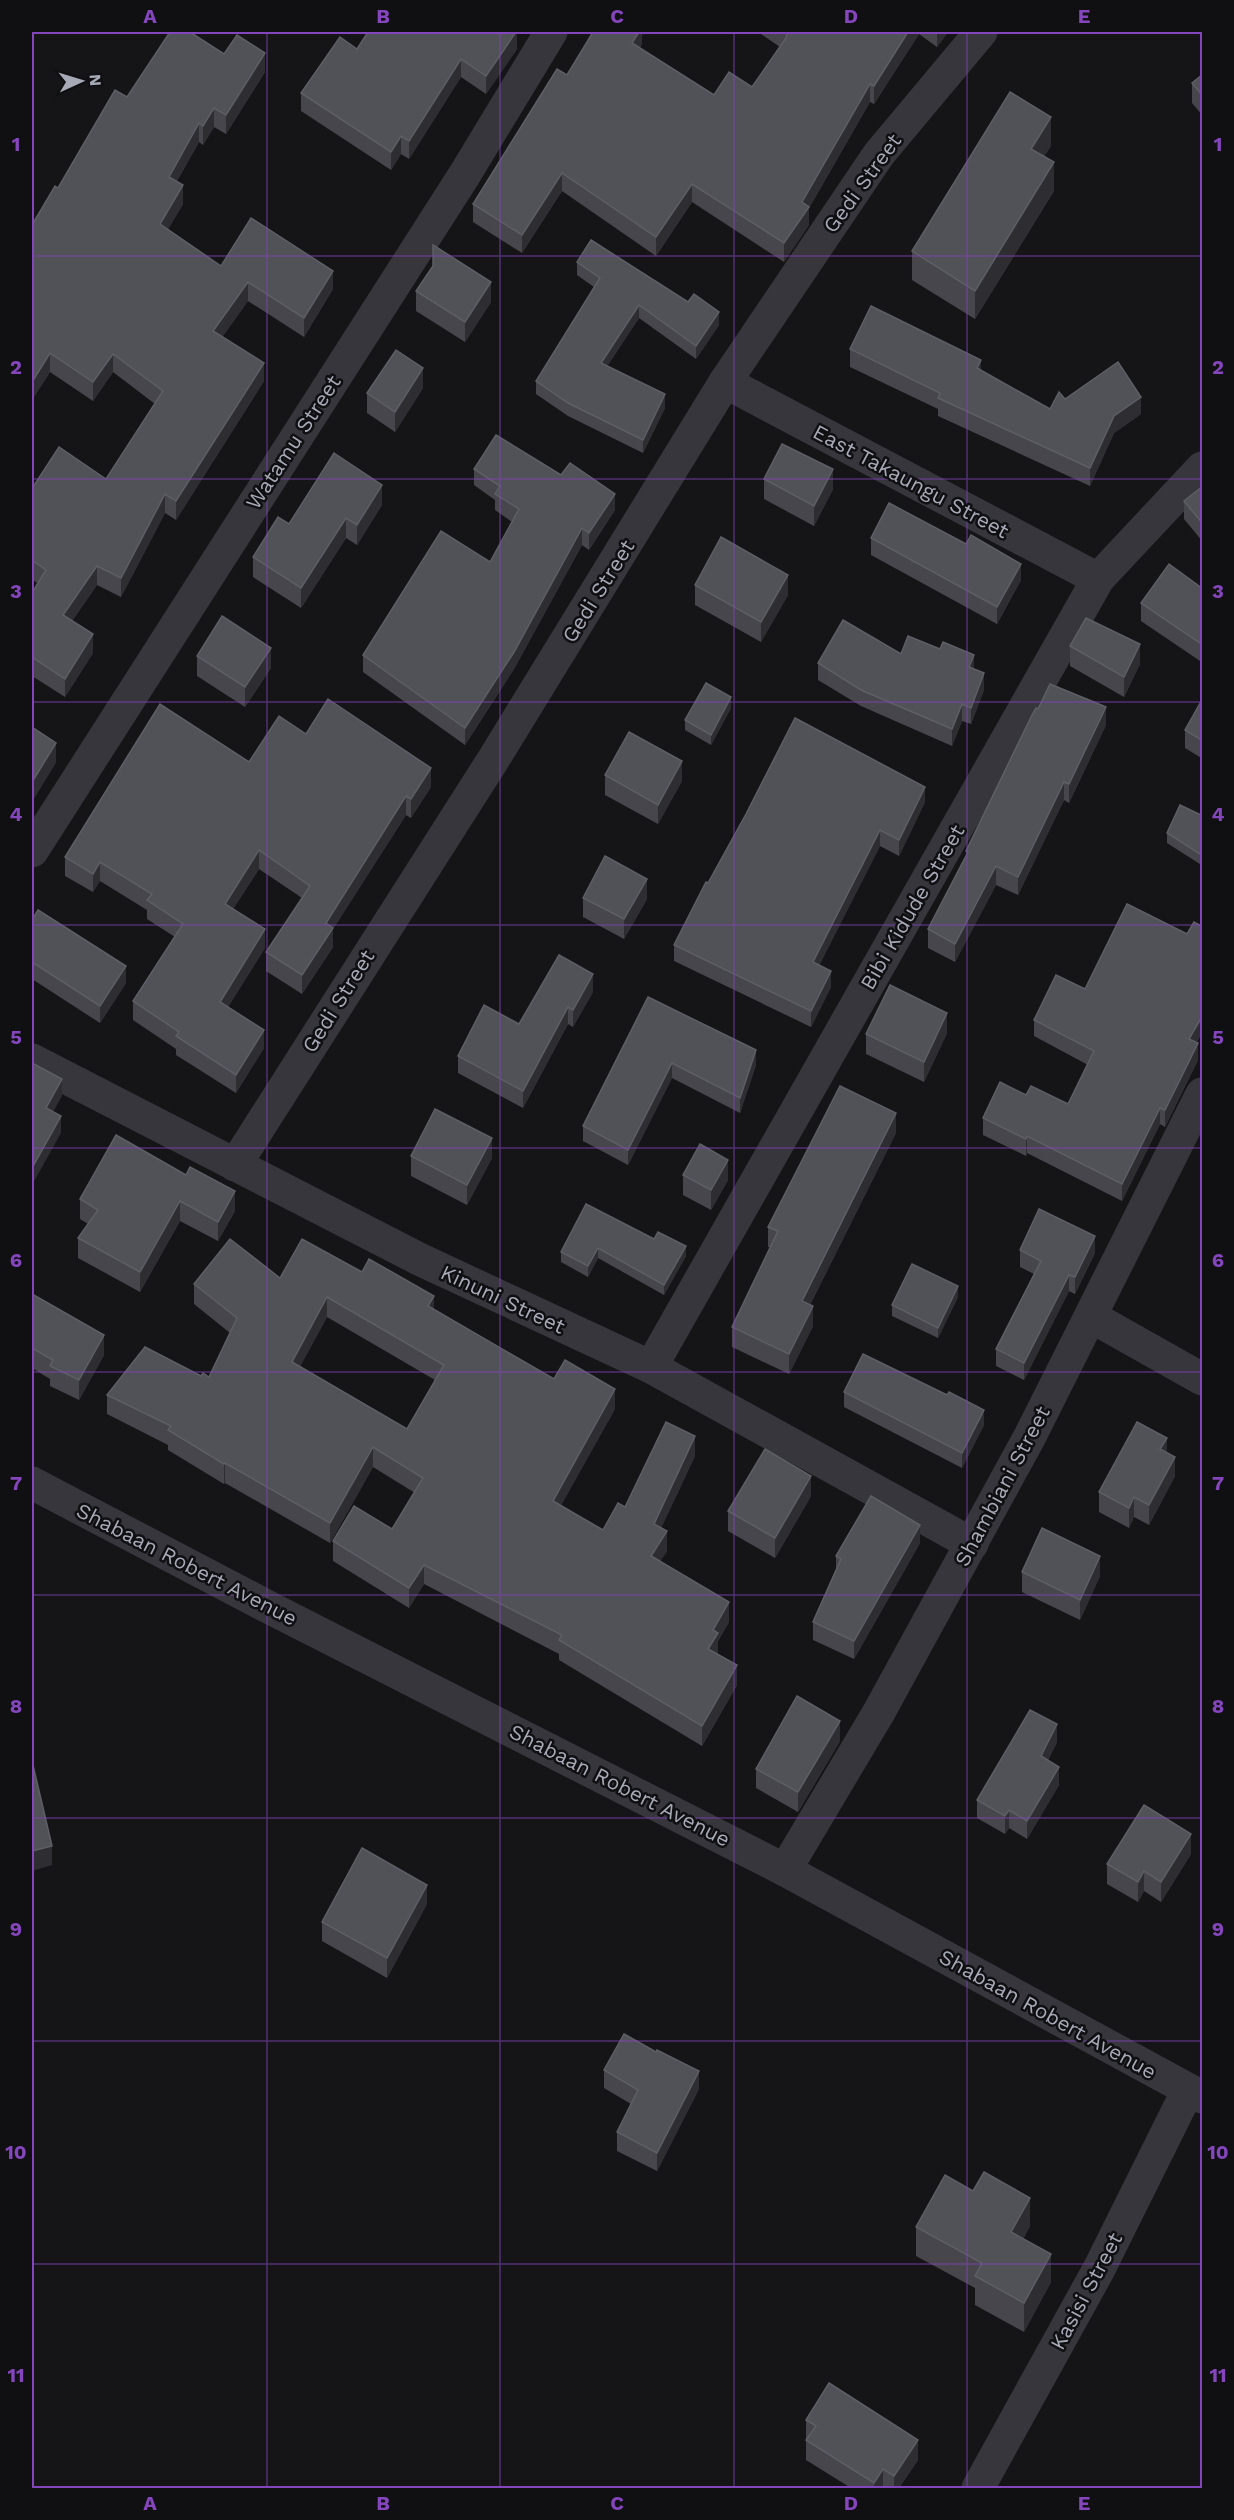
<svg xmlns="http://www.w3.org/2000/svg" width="1234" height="2520" font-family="'Work Sans',sans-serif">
<rect width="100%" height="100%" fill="#151517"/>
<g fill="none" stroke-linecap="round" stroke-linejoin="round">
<g stroke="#36363c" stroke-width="33">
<path d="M 725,382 L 1098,579"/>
<path d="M 32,851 L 465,174 L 551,32"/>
<path d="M 32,1060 L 419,1259 L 651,1367 L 972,1544"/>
<path d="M 235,1165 L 493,760 L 725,382 L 879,154 L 981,32"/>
<path d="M 1092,1317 L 1202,1379"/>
<path d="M 651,1367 L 1098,579 L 1202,468"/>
<path d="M 785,1870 L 879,1712 L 1029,1438 L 1202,1094"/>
<path d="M 978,2488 L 1099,2269 L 1188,2090"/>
</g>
<path stroke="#36363c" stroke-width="33" d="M 32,1483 L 274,1610 L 785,1870 L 1202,2097"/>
</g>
<g fill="#46464c" fill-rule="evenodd">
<path d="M 761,32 L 948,32 L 937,47 L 919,34 L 874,104 L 870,102 L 809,208 L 809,225 L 784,262 L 692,202 L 656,256 L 562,191 L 522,253 L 473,222 L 473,204 L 567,75 L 642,36 L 642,44 L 640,48 L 714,95 L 752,87 L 780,47 L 761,34 Z"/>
<path d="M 357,49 L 517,49 L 486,94 L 461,77 L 409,159 L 401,154 L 391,170 L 301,111 L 301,93 Z"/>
<path d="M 224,54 L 265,72 L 226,134 L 214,127 L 203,145 L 199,142 L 177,181 L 183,204 L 168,229 L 221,266 L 333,289 L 304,337 L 248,301 L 222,337 L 264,381 L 176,520 L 165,513 L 121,597 L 97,585 L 72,621 L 93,653 L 65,697 L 32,676 L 32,593 L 37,583 L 32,579 L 32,486 L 33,487 L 106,479 L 155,404 L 113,372 L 93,401 L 50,372 L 32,400 L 58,188 L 127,97 Z"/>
<path d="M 1203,74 L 1203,116 L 1192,103 L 1192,83 Z"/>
<path d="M 1051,146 L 1044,156 L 1054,191 L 975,319 L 912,280 L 912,251 Z"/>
<path d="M 577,262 L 688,302 L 719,325 L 696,359 L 639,318 L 607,366 L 665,408 L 643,453 L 568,416 L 536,394 L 536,381 L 594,287 L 577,275 Z"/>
<path d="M 416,291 L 491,302 L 465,342 L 416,311 Z"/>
<path d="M 850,349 L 981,370 L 1050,409 L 1065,399 L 1141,414 L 1114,433 L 1090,486 L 938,416 L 938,409 L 850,367 Z"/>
<path d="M 423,388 L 395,432 L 367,413 L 367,393 Z"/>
<path d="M 474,469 L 615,510 L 589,550 L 582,545 L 514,669 L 465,745 L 363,672 L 363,655 L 490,562 L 512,522 L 495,510 L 495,500 L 474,485 Z"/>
<path d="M 764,479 L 833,489 L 814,526 L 764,499 Z"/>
<path d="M 1203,486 L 1203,542 L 1184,519 L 1184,501 Z"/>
<path d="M 382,505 L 357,545 L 346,538 L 301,608 L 253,577 L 253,557 L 289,524 Z"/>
<path d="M 871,538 L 1021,580 L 997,624 L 871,555 Z"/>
<path d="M 695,585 L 788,595 L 761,642 L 695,605 Z"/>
<path d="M 1203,589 L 1203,663 L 1141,621 L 1141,603 Z"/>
<path d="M 1070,646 L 1140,664 L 1124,697 L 1070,666 Z"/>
<path d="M 901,654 L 974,669 L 984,690 L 971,724 L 962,721 L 952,746 L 861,706 L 818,680 L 818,663 Z"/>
<path d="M 197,656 L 271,668 L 245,707 L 197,676 Z"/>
<path d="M 1203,698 L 1203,759 L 1185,748 L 1185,730 Z"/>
<path d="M 731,708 L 711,745 L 685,730 L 685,720 Z"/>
<path d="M 1106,725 L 1069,803 L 1064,800 L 1018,895 L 996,885 L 955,962 L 928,948 L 928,929 L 966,855 L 966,851 Z"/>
<path d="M 306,734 L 431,787 L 411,818 L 406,815 L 333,929 L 333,947 L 302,994 L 266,971 L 266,952 L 302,898 L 259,869 L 233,909 L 265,948 L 228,1007 L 264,1048 L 236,1093 L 176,1055 L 176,1049 L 133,1020 L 133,1001 L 175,937 L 147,919 L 147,910 L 100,881 L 93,892 L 65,876 L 65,857 Z"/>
<path d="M 605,775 L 682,781 L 658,824 L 605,795 Z"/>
<path d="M 925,802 L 899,856 L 880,846 L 819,965 L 831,987 L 811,1027 L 674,961 L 674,945 L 708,883 Z"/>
<path d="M 1203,816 L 1203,866 L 1167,843 L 1167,833 Z"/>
<path d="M 583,898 L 647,899 L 624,939 L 583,917 Z"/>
<path d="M 32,920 L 126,983 L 100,1023 L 32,979 Z"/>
<path d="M 1203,927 L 1203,1032 L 1196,1042 L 1198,1060 L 1165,1127 L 1160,1124 L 1122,1201 L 1027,1153 L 1026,1156 L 983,1135 L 983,1118 L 1026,1095 L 1068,1104 L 1088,1065 L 1034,1036 L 1034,1020 L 1085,989 Z"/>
<path d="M 593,992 L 573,1027 L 568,1024 L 523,1108 L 458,1073 L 458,1056 L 519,1024 Z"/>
<path d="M 648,997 L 756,1065 L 740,1113 L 672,1078 L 628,1165 L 583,1141 L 583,1126 Z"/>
<path d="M 947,1033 L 924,1082 L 866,1054 L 866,1034 Z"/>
<path d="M 896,1133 L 810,1305 L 813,1326 L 789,1374 L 732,1347 L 732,1327 L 770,1247 L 768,1247 L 768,1227 Z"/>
<path d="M 116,1135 L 235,1211 L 218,1241 L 180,1221 L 140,1292 L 78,1258 L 78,1238 L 88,1224 L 80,1219 L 80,1199 Z"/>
<path d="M 411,1156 L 492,1158 L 467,1205 L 411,1176 Z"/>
<path d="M 683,1175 L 728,1180 L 711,1210 L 683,1195 Z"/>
<path d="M 654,1239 L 686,1256 L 664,1295 L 598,1258 L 588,1277 L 561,1262 L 561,1252 Z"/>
<path d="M 1020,1250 L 1095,1253 L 1075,1294 L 1069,1291 L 1024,1380 L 996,1366 L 996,1349 L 1034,1274 L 1020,1267 Z"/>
<path d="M 280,1278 L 434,1309 L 554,1379 L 615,1409 L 561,1505 L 603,1530 L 625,1507 L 695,1456 L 661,1528 L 667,1551 L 660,1561 L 729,1622 L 718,1641 L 717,1654 L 737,1685 L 702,1746 L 559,1660 L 559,1654 L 424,1584 L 409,1608 L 333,1561 L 333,1541 L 392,1529 L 415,1493 L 373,1467 L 330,1543 L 225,1483 L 224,1484 L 168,1450 L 168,1445 L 107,1414 L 107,1395 L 201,1376 L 209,1377 L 230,1333 L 194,1304 L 194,1284 ZM 327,1317 L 435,1380 L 407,1429 L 300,1366 Z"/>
<path d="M 32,1294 L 104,1355 L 79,1400 L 50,1386 L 50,1379 L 32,1368 Z"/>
<path d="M 958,1297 L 938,1338 L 892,1316 L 892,1305 Z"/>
<path d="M 844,1392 L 984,1425 L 962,1468 L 844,1407 Z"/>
<path d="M 1167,1452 L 1175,1476 L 1149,1525 L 1134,1517 L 1129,1528 L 1099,1512 L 1099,1492 Z"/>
<path d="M 811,1496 L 775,1558 L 728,1531 L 728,1511 Z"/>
<path d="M 920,1543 L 854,1659 L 813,1640 L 813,1622 L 836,1569 L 836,1556 Z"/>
<path d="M 1022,1572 L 1100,1576 L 1080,1620 L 1022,1592 Z"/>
<path d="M 840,1741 L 798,1812 L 756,1788 L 756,1769 Z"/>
<path d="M 1057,1742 L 1048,1760 L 1059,1785 L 1027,1839 L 1009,1828 L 1005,1834 L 977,1818 L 977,1800 Z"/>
<path d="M 1191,1854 L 1161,1902 L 1144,1891 L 1138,1902 L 1107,1884 L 1107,1864 Z"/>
<path d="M 427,1904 L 387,1978 L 322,1941 L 322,1922 Z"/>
<path d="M 656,2052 L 699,2089 L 657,2171 L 617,2151 L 617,2132 L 631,2104 L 604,2088 L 604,2070 Z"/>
<path d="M 1030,2226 L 1023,2239 L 1051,2282 L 1024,2332 L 975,2305 L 975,2288 L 916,2256 L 916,2227 Z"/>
<path d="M 806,2420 L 918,2460 L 899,2488 L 851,2488 L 806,2460 Z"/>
</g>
<g fill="#2e2e32">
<path d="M 517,32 L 517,49 L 486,94 L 486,76 Z"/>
<path d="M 638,32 L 645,32 L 642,36 L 642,44 L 632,61 L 632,43 Z"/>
<path d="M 908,32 L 919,32 L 919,34 L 874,104 L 874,86 Z"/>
<path d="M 937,32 L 948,32 L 937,47 Z"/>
<path d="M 265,53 L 265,72 L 226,134 L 226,115 Z"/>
<path d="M 461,59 L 461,77 L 409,159 L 409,141 Z"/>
<path d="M 870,84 L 870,102 L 809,208 L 809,225 L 784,262 L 784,243 L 802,202 Z"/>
<path d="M 214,108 L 214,127 L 203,145 L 203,126 Z"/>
<path d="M 1051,117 L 1051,146 L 1031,177 L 1031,149 Z"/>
<path d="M 199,123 L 199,142 L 169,195 L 169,177 Z"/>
<path d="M 401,136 L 401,154 L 391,170 L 391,152 Z"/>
<path d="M 1054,162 L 1054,191 L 975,319 L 975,291 Z"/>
<path d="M 562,173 L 562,191 L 522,253 L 522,235 Z"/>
<path d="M 692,184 L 692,202 L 656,256 L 656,237 Z"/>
<path d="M 183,185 L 183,204 L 160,243 L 160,224 Z"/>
<path d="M 333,271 L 333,289 L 304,337 L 304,318 Z"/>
<path d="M 248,282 L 248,301 L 213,350 L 213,331 Z"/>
<path d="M 491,282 L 491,302 L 465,342 L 465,322 Z"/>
<path d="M 639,305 L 639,318 L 601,376 L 601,363 Z"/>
<path d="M 719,312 L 719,325 L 696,359 L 696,346 Z"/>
<path d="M 50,353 L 50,372 L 32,400 L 32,382 Z"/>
<path d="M 113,354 L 113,372 L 93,401 L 93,382 Z"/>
<path d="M 981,360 L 981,377 L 977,368 Z"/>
<path d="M 264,363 L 264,381 L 176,520 L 176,501 Z"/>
<path d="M 423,368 L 423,388 L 395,432 L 395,412 Z"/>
<path d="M 665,394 L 665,408 L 643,453 L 643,440 Z"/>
<path d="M 1141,397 L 1141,414 L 1114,433 L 1090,486 L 1090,468 L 1114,416 Z"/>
<path d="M 833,469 L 833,489 L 814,526 L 814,506 Z"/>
<path d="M 382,485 L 382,505 L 357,545 L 357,525 Z"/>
<path d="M 165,494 L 165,513 L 121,597 L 121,578 Z"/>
<path d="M 615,494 L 615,510 L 589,550 L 589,533 Z"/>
<path d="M 346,518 L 346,538 L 301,608 L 301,588 Z"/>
<path d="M 582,528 L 582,545 L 514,669 L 465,745 L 465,728 Z"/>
<path d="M 1021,564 L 1021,580 L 997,624 L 997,607 Z"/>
<path d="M 97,566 L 97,585 L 63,634 L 63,615 Z"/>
<path d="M 788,575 L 788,595 L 761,642 L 761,622 Z"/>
<path d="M 93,634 L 93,653 L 65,697 L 65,679 Z"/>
<path d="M 1140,644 L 1140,664 L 1124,697 L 1124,677 Z"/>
<path d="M 271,648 L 271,668 L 245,707 L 245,687 Z"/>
<path d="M 974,655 L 974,671 L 969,667 Z"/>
<path d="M 984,673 L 984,690 L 971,724 L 971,708 Z"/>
<path d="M 731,697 L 731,708 L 711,745 L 711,735 Z"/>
<path d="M 962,704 L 962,721 L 952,746 L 952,729 Z"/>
<path d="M 1106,707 L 1106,725 L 1069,803 L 1069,784 Z"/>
<path d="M 56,743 L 56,763 L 32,802 L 32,782 Z"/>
<path d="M 682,761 L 682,781 L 658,824 L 658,805 Z"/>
<path d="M 431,768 L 431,787 L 411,818 L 411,799 Z"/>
<path d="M 1064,782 L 1064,800 L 1018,895 L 1018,877 Z"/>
<path d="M 925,787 L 925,802 L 899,856 L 899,840 Z"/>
<path d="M 406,796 L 406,815 L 333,929 L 333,947 L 302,994 L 302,975 L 326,923 Z"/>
<path d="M 880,830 L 880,846 L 813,978 L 813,962 Z"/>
<path d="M 259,850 L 259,869 L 225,922 L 225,904 Z"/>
<path d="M 100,862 L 100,881 L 93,892 L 93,874 Z"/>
<path d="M 996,866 L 996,885 L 955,962 L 955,944 Z"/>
<path d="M 647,879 L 647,899 L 624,939 L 624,919 Z"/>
<path d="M 265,929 L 265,948 L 220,1020 L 220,1002 Z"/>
<path d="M 126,966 L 126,983 L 100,1023 L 100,1006 Z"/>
<path d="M 831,971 L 831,987 L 811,1027 L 811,1011 Z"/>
<path d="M 593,974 L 593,992 L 573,1027 L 573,1010 Z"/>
<path d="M 568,1007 L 568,1024 L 523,1108 L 523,1091 Z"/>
<path d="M 947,1013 L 947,1033 L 924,1082 L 924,1062 Z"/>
<path d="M 1203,1015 L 1203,1032 L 1189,1056 L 1189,1039 Z"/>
<path d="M 264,1030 L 264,1048 L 236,1093 L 236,1075 Z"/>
<path d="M 1198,1043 L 1198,1060 L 1165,1127 L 1165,1110 Z"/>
<path d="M 756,1050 L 756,1065 L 740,1113 L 740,1098 Z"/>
<path d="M 672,1063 L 672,1078 L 628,1165 L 628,1150 Z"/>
<path d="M 62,1079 L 62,1096 L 46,1125 L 46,1108 Z"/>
<path d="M 1160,1108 L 1160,1124 L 1122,1201 L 1122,1184 Z"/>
<path d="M 896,1113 L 896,1133 L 802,1321 L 802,1301 Z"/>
<path d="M 61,1116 L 61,1133 L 32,1185 L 32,1168 Z"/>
<path d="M 1027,1136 L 1027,1153 L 1026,1156 L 1026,1139 Z"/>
<path d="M 492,1138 L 492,1158 L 467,1205 L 467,1185 Z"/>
<path d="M 728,1160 L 728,1180 L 711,1210 L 711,1190 Z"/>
<path d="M 235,1191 L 235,1211 L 218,1241 L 218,1222 Z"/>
<path d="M 180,1201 L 180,1221 L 140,1292 L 140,1272 Z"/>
<path d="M 1095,1236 L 1095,1253 L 1075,1294 L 1075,1277 Z"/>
<path d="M 686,1246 L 686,1256 L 664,1295 L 664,1285 Z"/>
<path d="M 598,1248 L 598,1258 L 588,1277 L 588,1266 Z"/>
<path d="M 1069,1275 L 1069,1291 L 1024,1380 L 1024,1363 Z"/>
<path d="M 958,1286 L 958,1297 L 938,1338 L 938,1328 Z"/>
<path d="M 434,1296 L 434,1316 L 428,1306 Z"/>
<path d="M 327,1297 L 327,1317 L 292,1382 L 292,1362 Z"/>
<path d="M 813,1306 L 813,1326 L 789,1374 L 789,1354 Z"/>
<path d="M 104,1335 L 104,1355 L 79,1400 L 79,1380 Z"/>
<path d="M 615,1389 L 615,1409 L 553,1520 L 553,1501 Z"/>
<path d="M 984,1410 L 984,1425 L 962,1468 L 962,1453 Z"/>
<path d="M 695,1436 L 695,1456 L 654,1543 L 654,1524 Z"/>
<path d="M 1167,1438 L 1167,1458 L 1160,1449 Z"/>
<path d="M 373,1447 L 373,1467 L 330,1543 L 330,1523 Z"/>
<path d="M 1175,1457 L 1175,1476 L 1149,1525 L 1149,1505 Z"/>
<path d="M 225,1463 L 225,1483 L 224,1484 L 224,1464 Z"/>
<path d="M 811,1476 L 811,1496 L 775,1558 L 775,1538 Z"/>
<path d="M 1134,1497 L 1134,1517 L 1129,1528 L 1129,1508 Z"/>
<path d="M 920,1525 L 920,1543 L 854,1659 L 854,1641 Z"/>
<path d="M 667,1531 L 667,1551 L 651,1576 L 651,1556 Z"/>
<path d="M 1100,1556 L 1100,1576 L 1080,1620 L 1080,1600 Z"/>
<path d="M 424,1565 L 424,1584 L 409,1608 L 409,1588 Z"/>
<path d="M 729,1602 L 729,1622 L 718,1641 L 718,1653 L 708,1669 L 708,1649 L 713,1630 Z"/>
<path d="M 737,1665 L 737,1685 L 702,1746 L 702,1726 Z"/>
<path d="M 840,1721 L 840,1741 L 798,1812 L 798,1792 Z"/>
<path d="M 1057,1724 L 1057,1742 L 1041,1774 L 1041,1756 Z"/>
<path d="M 1059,1767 L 1059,1785 L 1027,1839 L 1027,1821 Z"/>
<path d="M 1009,1810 L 1009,1828 L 1005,1834 L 1005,1816 Z"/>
<path d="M 1191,1834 L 1191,1854 L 1161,1902 L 1161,1882 Z"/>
<path d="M 52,1846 L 52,1865 L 32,1871 L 32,1851 Z"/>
<path d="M 1144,1871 L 1144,1891 L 1138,1902 L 1138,1882 Z"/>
<path d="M 427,1885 L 427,1904 L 387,1978 L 387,1958 Z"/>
<path d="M 699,2071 L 699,2089 L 657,2171 L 657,2153 Z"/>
<path d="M 1030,2198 L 1030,2226 L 1011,2261 L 1011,2232 Z"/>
<path d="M 1051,2254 L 1051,2282 L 1024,2332 L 1024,2303 Z"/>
<path d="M 918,2440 L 918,2460 L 899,2488 L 894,2488 L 894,2476 Z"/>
<path d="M 883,2469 L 883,2488 L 874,2488 L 874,2483 Z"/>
</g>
<g fill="#515158" stroke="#5e5f66" stroke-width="1.5" fill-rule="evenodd">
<path d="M 170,32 L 190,32 L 224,54 L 237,35 L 265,53 L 226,115 L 214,108 L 203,126 L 199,123 L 169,177 L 183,185 L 160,224 L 221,266 L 251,218 L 333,271 L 304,318 L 248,282 L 213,331 L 264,363 L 176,501 L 165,494 L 121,578 L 97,566 L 63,615 L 93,634 L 65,679 L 32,657 L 32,593 L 46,570 L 32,560 L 32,486 L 33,487 L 59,447 L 106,479 L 163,391 L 113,354 L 93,382 L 50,353 L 32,382 L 32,225 L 55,186 L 58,188 L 115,90 L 127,97 Z"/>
<path d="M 368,32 L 516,32 L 486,76 L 461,59 L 409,141 L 401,136 L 391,152 L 301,93 L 340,37 L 357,49 Z"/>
<path d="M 593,32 L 639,32 L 632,43 L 714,95 L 729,72 L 752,87 L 786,38 L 787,33 L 784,32 L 908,32 L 874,86 L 870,84 L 802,202 L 809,207 L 784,243 L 692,184 L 656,237 L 562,173 L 522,235 L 473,204 L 557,69 L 567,75 Z"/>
<path d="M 1203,74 L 1203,96 L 1192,83 Z"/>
<path d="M 1010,92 L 1051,117 L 1031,149 L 1054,162 L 975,291 L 912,251 Z"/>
<path d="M 591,240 L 688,302 L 694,294 L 719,312 L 696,346 L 639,305 L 601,363 L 665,394 L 643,440 L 568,403 L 536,381 L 600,278 L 577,262 Z"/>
<path d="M 433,245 L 491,282 L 465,322 L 416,291 L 433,266 Z"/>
<path d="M 871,306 L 981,360 L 977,368 L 1050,409 L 1059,392 L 1065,399 L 1118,362 L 1141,397 L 1114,416 L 1090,468 L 938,398 L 940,393 L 850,349 Z"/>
<path d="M 396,350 L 423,368 L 395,412 L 367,393 Z"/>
<path d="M 496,435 L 561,475 L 570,463 L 615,494 L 589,533 L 582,528 L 514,652 L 465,728 L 363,655 L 441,531 L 490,562 L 519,509 L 495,494 L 500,486 L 474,469 Z"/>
<path d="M 782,444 L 833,469 L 814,506 L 764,479 Z"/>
<path d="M 334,453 L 382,485 L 357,525 L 346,518 L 301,588 L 253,557 L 278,517 L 289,524 Z"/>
<path d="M 1203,486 L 1203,524 L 1184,501 Z"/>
<path d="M 889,503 L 966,544 L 971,535 L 1021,564 L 997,607 L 871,538 Z"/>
<path d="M 721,537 L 788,575 L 761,622 L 695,585 Z"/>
<path d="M 1169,564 L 1203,589 L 1203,645 L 1141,603 Z"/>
<path d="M 222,616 L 271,648 L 245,687 L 197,656 Z"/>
<path d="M 1086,618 L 1140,644 L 1124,677 L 1070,646 Z"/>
<path d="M 843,620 L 901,654 L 908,636 L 940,649 L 943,642 L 974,655 L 969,667 L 984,673 L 971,708 L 962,704 L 952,729 L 861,690 L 818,663 Z"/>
<path d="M 706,683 L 731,697 L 711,735 L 685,720 Z"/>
<path d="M 1050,684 L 1106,707 L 1069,784 L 1064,782 L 1018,877 L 996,866 L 955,944 L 928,929 L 968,852 L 966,851 L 1031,717 L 1036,708 L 1038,709 Z"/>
<path d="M 1203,698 L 1203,741 L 1185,730 Z"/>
<path d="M 328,699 L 431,768 L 411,799 L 406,796 L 326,923 L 333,928 L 302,975 L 266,952 L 310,886 L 259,850 L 225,904 L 265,929 L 220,1002 L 264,1030 L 236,1075 L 176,1036 L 179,1032 L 133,1001 L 183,924 L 147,900 L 152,894 L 100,862 L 93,874 L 65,857 L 160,704 L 249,762 L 279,716 L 306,734 Z"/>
<path d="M 795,718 L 925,787 L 899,840 L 880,830 L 813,962 L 831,971 L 811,1011 L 674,945 L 706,882 L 708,883 L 746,814 Z"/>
<path d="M 32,727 L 56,743 L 32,782 Z"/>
<path d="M 629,732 L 682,761 L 658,805 L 605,775 Z"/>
<path d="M 1180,805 L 1203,816 L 1203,856 L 1167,833 Z"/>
<path d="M 605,856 L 647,879 L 624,919 L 583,898 Z"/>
<path d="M 1127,904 L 1187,934 L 1194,922 L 1203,927 L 1203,1015 L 1189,1039 L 1198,1043 L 1165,1110 L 1160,1108 L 1122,1184 L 1027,1136 L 1026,1139 L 983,1118 L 1000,1082 L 1026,1095 L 1031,1086 L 1068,1104 L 1094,1051 L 1034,1020 L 1056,975 L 1085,989 Z"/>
<path d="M 38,910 L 126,966 L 100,1006 L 32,962 L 32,920 Z"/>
<path d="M 559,955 L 593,974 L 573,1010 L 568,1007 L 523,1091 L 458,1056 L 484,1005 L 519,1024 Z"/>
<path d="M 890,985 L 947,1013 L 924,1062 L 866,1034 Z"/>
<path d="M 648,997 L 756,1050 L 740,1098 L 672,1063 L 628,1150 L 583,1126 Z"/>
<path d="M 32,1063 L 62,1079 L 46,1108 L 61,1116 L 32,1168 Z"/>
<path d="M 840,1086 L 896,1113 L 802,1301 L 813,1306 L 789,1354 L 732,1327 L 778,1231 L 768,1227 Z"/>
<path d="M 435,1109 L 492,1138 L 467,1185 L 411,1156 Z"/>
<path d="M 116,1135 L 186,1175 L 190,1167 L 235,1191 L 218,1222 L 180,1201 L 140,1272 L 78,1238 L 98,1210 L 80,1199 Z"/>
<path d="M 700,1144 L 728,1160 L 711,1190 L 683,1175 Z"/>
<path d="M 586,1204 L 654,1239 L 658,1232 L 686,1246 L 664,1285 L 598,1248 L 588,1266 L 561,1252 Z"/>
<path d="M 1039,1209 L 1095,1236 L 1075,1277 L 1069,1275 L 1024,1363 L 996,1349 L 1041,1261 L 1020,1250 Z"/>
<path d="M 230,1239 L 280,1278 L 302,1239 L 362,1272 L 369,1259 L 434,1296 L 428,1306 L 554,1379 L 565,1360 L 615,1389 L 553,1501 L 603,1530 L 618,1503 L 625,1507 L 666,1422 L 695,1436 L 654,1524 L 667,1531 L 651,1556 L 729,1602 L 713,1630 L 718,1633 L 708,1649 L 737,1665 L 702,1726 L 559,1640 L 562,1635 L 424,1565 L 409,1588 L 333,1541 L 354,1506 L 392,1529 L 423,1478 L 373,1447 L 330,1523 L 225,1463 L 224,1464 L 168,1430 L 171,1426 L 107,1395 L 145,1347 L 201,1376 L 203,1373 L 209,1377 L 237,1318 L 194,1284 ZM 327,1297 L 444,1365 L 407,1429 L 292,1362 Z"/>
<path d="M 912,1264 L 958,1286 L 938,1328 L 892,1305 Z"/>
<path d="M 32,1294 L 104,1335 L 79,1380 L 50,1366 L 53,1360 L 32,1348 Z"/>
<path d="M 863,1354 L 947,1395 L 949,1392 L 984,1410 L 962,1453 L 844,1392 Z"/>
<path d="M 1137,1422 L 1167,1438 L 1160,1449 L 1175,1457 L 1149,1505 L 1134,1497 L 1129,1508 L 1099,1492 Z"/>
<path d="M 765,1449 L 811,1476 L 775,1538 L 728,1511 Z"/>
<path d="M 871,1496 L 920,1525 L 854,1641 L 813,1622 L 841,1559 L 836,1556 Z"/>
<path d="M 1042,1528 L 1100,1556 L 1080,1600 L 1022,1572 Z"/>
<path d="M 797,1696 L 840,1721 L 798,1792 L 756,1769 Z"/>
<path d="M 1030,1710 L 1057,1724 L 1041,1756 L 1059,1767 L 1027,1821 L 1009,1810 L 1005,1816 L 977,1800 Z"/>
<path d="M 32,1761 L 52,1846 L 32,1851 Z"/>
<path d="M 1144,1805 L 1191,1834 L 1161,1882 L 1144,1871 L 1138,1882 L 1107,1864 Z"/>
<path d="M 362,1848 L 427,1885 L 387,1958 L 322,1922 Z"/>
<path d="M 624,2034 L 656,2052 L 657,2050 L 699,2071 L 657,2153 L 617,2132 L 638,2090 L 604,2070 Z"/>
<path d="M 984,2172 L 1030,2198 L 1011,2232 L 1051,2254 L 1024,2303 L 975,2276 L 982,2263 L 916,2227 L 945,2175 L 973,2191 Z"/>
<path d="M 829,2383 L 918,2440 L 894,2476 L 883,2469 L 874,2483 L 806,2440 L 816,2426 L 806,2420 Z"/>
</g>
<path fill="none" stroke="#8445bd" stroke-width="1.5" stroke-opacity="0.55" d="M 267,32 L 267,2488M 500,32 L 500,2488M 734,32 L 734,2488M 967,32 L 967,2488M 32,256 L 1202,256M 32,479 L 1202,479M 32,702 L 1202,702M 32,925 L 1202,925M 32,1148 L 1202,1148M 32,1372 L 1202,1372M 32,1595 L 1202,1595M 32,1818 L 1202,1818M 32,2041 L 1202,2041M 32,2264 L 1202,2264"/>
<g text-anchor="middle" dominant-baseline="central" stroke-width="5" stroke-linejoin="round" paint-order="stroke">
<g font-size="21" fill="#a6aab7" stroke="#101012">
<text transform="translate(862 183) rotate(-54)">Gedi Street</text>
<text transform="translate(293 442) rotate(-57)">Watamu Street</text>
<text transform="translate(911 481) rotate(28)">East Takaungu Street</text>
<text transform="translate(598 591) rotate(-58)">Gedi Street</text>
<text transform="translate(912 907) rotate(-60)">Bibi Kidude Street</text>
<text transform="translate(338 1001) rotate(-58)">Gedi Street</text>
<text transform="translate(503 1299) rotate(25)">Kinuni Street</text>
<text transform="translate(1002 1486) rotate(-62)">Shambiani Street</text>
<text transform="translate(187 1564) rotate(27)">Shabaan Robert Avenue</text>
<text transform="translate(620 1785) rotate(27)">Shabaan Robert Avenue</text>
<text transform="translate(1048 2014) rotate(29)">Shabaan Robert Avenue</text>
<text transform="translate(1086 2291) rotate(-62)">Kasisi Street</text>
</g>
</g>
<rect width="1234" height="2520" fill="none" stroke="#101012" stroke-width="66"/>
<g transform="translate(81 81) rotate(86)" stroke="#101012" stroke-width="4.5" paint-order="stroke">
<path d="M0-4.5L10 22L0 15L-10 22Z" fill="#a6aab7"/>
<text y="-9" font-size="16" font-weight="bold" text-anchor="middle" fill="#a6aab7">N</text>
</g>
<rect x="33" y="33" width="1168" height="2454" fill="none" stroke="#8445bd" stroke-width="2"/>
<g font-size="20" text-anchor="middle" font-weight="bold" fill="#8445bd">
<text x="150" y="23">A</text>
<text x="383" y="23">B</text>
<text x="617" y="23">C</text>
<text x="851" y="23">D</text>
<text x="1084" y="23">E</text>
<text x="16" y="151">1</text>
<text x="1218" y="151">1</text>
<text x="16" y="374">2</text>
<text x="1218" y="374">2</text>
<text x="16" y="598">3</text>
<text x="1218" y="598">3</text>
<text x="16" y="821">4</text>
<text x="1218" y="821">4</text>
<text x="16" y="1044">5</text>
<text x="1218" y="1044">5</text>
<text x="16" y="1267">6</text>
<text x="1218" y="1267">6</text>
<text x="16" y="1490">7</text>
<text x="1218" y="1490">7</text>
<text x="16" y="1713">8</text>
<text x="1218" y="1713">8</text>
<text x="16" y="1936">9</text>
<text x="1218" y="1936">9</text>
<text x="16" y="2159">10</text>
<text x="1218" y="2159">10</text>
<text x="16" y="2382">11</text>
<text x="1218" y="2382">11</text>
<text x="150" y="2510">A</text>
<text x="383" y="2510">B</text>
<text x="617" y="2510">C</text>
<text x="851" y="2510">D</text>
<text x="1084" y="2510">E</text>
</g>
</svg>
